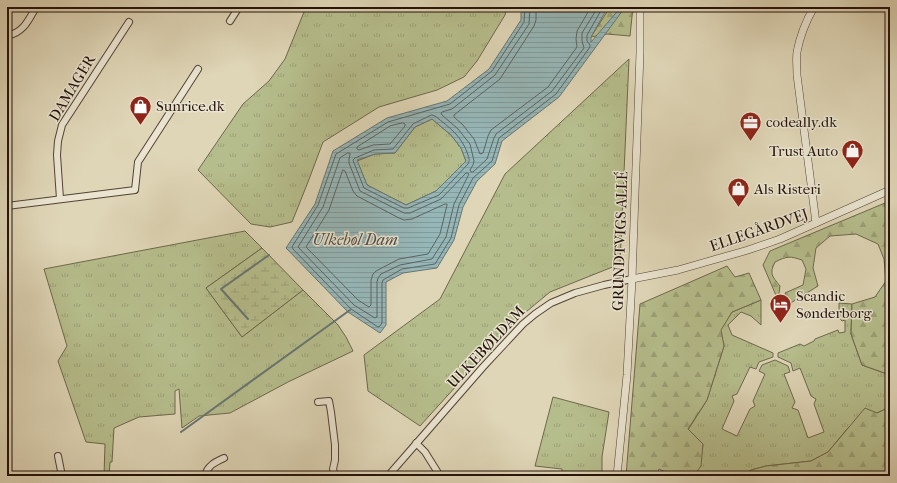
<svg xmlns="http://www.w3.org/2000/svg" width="897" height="483" font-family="'IM FELL French Canon',serif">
<defs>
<pattern id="grass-tufts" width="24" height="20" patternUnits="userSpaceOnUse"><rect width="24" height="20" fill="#b6bd8c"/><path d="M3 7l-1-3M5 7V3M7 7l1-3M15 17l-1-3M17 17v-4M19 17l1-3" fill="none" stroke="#9ca177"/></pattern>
<pattern id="forest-firs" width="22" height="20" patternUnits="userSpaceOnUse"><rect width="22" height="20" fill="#b6bd8c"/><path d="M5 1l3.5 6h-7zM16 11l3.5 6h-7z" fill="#9ca177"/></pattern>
<pattern id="wetland-marsh" width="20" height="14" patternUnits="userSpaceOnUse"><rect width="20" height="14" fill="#b6bd8c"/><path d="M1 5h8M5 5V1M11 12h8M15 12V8" fill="none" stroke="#9ca177"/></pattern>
<pattern id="water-rules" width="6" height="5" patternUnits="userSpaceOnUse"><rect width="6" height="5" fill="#96b7b8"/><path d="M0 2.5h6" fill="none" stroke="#819c9d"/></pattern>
</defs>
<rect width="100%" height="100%" fill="#dfd6b7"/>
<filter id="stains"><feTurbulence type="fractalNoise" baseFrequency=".005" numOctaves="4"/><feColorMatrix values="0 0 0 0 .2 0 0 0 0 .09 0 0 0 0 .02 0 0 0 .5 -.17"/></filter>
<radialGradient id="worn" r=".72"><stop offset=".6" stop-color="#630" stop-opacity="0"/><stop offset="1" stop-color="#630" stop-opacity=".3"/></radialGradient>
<g fill="url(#grass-tufts)" stroke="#6d684c">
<path d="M 306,7 L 507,7 L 505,15 L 477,61 L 464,77 L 437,90 L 379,107 L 323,142 L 308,182 L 292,222 L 270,227 L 251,224 L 198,170 L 243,104 L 269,81 L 285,59 Z"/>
<path d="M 629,59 L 620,264 L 550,292 L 515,321 L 420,426 L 368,391 L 364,355 L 440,299 L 505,174 Z"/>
<path d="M 432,119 L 451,135 L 461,148 L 466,161 L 436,191 L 406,205 L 367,185 L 357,161 L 375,154 L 395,153 L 415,127 Z"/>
<path d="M 245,231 L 262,248 L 206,288 L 242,337 L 303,290 L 338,325 L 346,337 L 353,351 L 288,382 L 230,413 L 199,416 L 182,428 L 179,389 L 175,391 L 175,414 L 139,417 L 114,428 L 112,462 L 110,462 L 109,476 L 104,476 L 105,444 L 86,442 L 58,361 L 67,346 L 44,269 Z"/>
<path d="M 761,300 L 761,325 L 751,316 L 741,312 L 728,325 L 732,335 L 773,353 L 773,357 L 759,362 L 756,369 L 750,367 L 737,394 L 732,396 L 734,401 L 722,429 L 737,436 L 750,409 L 755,406 L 753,401 L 765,374 L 759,371 L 762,365 L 775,360 L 788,366 L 790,372 L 784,374 L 795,402 L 792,408 L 798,410 L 808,438 L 824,432 L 814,404 L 816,399 L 811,396 L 800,368 L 793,371 L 791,363 L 778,357 L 778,353 L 800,344 L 804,346 L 814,341 L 815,339 L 838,330 L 839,333 L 845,332 L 845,320 L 842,321 L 835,314 L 839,311 L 839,303 L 852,304 L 851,334 L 862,365 L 890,375 L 890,407 L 877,413 L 847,429 L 828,452 L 811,461 L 766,466 L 751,470 L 744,476 L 690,476 L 695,474 L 688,430 L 707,400 L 724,346 L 720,330 L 732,312 Z"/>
<path d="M 553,397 L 609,412 L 602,457 L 602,476 L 562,476 L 562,469 L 535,466 Z"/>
</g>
<g fill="url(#forest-firs)" stroke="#6d684c">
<path d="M 610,7 L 633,7 L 630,36 L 607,34 L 591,37 Z"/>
<path d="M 885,203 L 890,248 L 890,375 L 862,365 L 851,334 L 852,304 L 875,297 L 886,281 L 884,259 L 878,244 L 856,234 L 830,236 L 816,248 L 813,268 L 818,286 L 789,304 L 785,293 L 803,285 L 806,269 L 802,260 C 790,256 787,256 775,262 C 769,274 772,276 780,286 L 778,300 L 763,265 L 770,251 Z"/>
<path d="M 727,266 L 735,277 L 749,273 L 761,300 L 732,312 L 721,330 L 724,346 L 707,400 L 688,429 L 703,444 L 701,466 L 695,474 L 690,476 L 675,476 L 659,469 L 656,476 L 626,476 L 640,304 Z"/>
<path d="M 890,407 L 890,476 L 744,476 L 751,470 L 766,466 L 811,461 L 828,452 L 865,408 L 877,413 Z"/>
</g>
<path fill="url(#wetland-marsh)" stroke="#6d684c" d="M 262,248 L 303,290 L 242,337 L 206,288 Z"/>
<path fill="url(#water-rules)" stroke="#687573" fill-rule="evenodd" d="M 521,7 L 608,7 L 591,37 L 591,42 L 621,7 L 623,7 L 623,10 L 559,97 L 502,141 L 495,164 L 477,181 L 463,207 L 454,240 L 437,268 L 403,273 L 386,282 L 386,325 L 380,333 L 348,312 L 286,248 L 315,204 L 333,151 L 387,118 L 447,101 L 489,69 L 521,20 ZM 432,119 L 451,135 L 461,148 L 466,161 L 436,191 L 406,205 L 367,185 L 357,160 L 375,154 L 395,153 L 415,127 Z"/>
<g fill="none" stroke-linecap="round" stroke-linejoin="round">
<g stroke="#5d6462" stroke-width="1">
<path d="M 525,7 L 524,22 L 492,71 L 450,104 L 388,122 L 336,154 L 318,205 L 292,247 L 293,249 L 351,309 L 378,327 L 380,326 L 382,323 L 382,283 L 383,280 L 402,269 L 435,264 L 451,238 L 459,205 L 473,178 L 492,161 L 499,138 L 556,94 L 590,47 L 590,45 L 587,41 L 587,35 L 603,7"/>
<path d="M 530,7 L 529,24 L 495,75 L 452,109 L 442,112 L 441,113 L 442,115 L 458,129 L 470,144 L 474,161 L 473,165 L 470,170 L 471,172 L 473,172 L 487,159 L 494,138 L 496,134 L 552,91 L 584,48 L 582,41 L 582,33 L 598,7"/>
<path d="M 536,7 L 536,20 L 534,26 L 500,79 L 454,115 L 454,117 L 463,125 L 474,139 L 480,154 L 483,153 L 488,136 L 491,130 L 548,87 L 577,47 L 576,39 L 577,31 L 591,7"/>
<path d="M 432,115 L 435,116 C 450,128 462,136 468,155 C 469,159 470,160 468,164 L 439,195 L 408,208 L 404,208 L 364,188 L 354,163 L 353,160 L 355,158 L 374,150 L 393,149 L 413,124 Z"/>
<path d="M 403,123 L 405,124 L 405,126 L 390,144 L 373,145 L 359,150 L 357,149 L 357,147 L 390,126 Z"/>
<path d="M 348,153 L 350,153 L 350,154 L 349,159 L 349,163 L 360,191 L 404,213 L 410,213 L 441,199 L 466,173 L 468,173 L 469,174 L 454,204 L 446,237 L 432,259 L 400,265 L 381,274 L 378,278 L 377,282 L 377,317 L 375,318 L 354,305 L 298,247 L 323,207 L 340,158 Z"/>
<path d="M 343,170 L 345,171 L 353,191 L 357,196 L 399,218 L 404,220 L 412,219 L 445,204 L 447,204 L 447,205 L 440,234 L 428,254 L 399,259 L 376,271 L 373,274 L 371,280 L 371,305 L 369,307 L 358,300 L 306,247 L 329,210 L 342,172 Z"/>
</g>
<g stroke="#687573" stroke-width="2">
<path d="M 248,319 L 221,289 L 269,255"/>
<path d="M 181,432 L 350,310"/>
</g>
<defs>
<g id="minor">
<path d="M 230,21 L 239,7"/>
<path d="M 7,36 C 24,32 28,21 36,7"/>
<path d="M 60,199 L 57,155 L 58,141 L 62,125 L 129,22"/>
<path d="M 7,206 L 135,190 L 138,162 L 198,69"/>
<path d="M 318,402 L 329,401 L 331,412 L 335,445 L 335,460 L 333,469 L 335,476"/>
<path d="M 416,443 L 425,452 L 440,476"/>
<path d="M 58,456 L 62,476"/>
<path d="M 205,476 C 207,466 215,462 224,458"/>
<path d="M 388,476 L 483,367 L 523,324 L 535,314 L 551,303 L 575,293 L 604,285 L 632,279"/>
</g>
<g id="tertiary">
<path d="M 814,7 C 806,21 800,36 797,52 C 796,59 797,67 797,75 L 816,223"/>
<path d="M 632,279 L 678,270 L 748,250 L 780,239 L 890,190"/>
<path d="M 617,476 L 627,375 L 632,279 L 640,53 L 640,7"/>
</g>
</defs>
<use href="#minor" stroke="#534336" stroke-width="8"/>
<use href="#tertiary" stroke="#534336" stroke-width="8"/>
<use href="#minor" stroke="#eae4d0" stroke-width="6"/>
<use href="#tertiary" stroke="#eae4d0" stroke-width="7"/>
</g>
<defs>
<symbol id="shop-pin" viewBox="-11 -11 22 30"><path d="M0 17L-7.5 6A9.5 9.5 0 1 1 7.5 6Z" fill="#8f2418" stroke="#eae4d0"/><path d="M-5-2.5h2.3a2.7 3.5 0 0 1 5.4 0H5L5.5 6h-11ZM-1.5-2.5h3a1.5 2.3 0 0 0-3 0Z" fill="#fff"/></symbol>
<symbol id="office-pin" viewBox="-11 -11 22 30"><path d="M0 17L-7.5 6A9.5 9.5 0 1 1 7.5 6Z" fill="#8f2418" stroke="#eae4d0"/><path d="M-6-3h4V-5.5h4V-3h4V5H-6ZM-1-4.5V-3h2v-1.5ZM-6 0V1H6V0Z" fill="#fff"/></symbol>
<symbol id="hotel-pin" viewBox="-11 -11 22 30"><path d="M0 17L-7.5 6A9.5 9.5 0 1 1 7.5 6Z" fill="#8f2418" stroke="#eae4d0"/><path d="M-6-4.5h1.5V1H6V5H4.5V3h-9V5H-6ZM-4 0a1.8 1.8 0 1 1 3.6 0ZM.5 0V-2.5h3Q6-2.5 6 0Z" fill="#fff"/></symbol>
</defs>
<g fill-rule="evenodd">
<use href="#shop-pin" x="128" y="94" width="25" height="34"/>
<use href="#office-pin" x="738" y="110" width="25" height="34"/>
<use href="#shop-pin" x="840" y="138" width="25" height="34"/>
<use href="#shop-pin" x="726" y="176" width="25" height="34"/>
<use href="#hotel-pin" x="768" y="292" width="25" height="34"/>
</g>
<g text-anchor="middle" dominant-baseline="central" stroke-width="3" stroke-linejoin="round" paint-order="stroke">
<g font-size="15" fill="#24120b" stroke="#eae4d0">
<text transform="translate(72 88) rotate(-59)">DAMAGER</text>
<text transform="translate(759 230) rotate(-19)">ELLEGÅRDVEJ</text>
<text transform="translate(620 241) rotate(-88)">GRUNDTVIGS ALLÉ</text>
<text transform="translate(486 347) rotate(-47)">ULKEBØLDAM</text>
</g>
<g font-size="15" fill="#24120b" stroke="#eae4d0" text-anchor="start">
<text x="156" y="106">Sunrice.dk</text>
<text x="766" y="122">codeally.dk</text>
<text x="838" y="151" text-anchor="end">Trust Auto</text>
<text x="754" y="189">Als Risteri</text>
<text x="796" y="296">Scandic<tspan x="796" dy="17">Sønderborg</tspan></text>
</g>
<g font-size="16" font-style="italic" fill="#4c4c48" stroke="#eae4d0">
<text x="355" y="239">Ulkebøl Dam</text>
</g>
</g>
<rect width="897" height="483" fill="none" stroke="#dfd6b7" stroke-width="24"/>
<rect x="8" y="8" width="881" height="467" fill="none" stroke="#24120b" stroke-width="2"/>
<rect x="12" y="12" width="873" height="459" fill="none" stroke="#24120b"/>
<rect width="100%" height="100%" filter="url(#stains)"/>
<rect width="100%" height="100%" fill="url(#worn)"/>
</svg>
